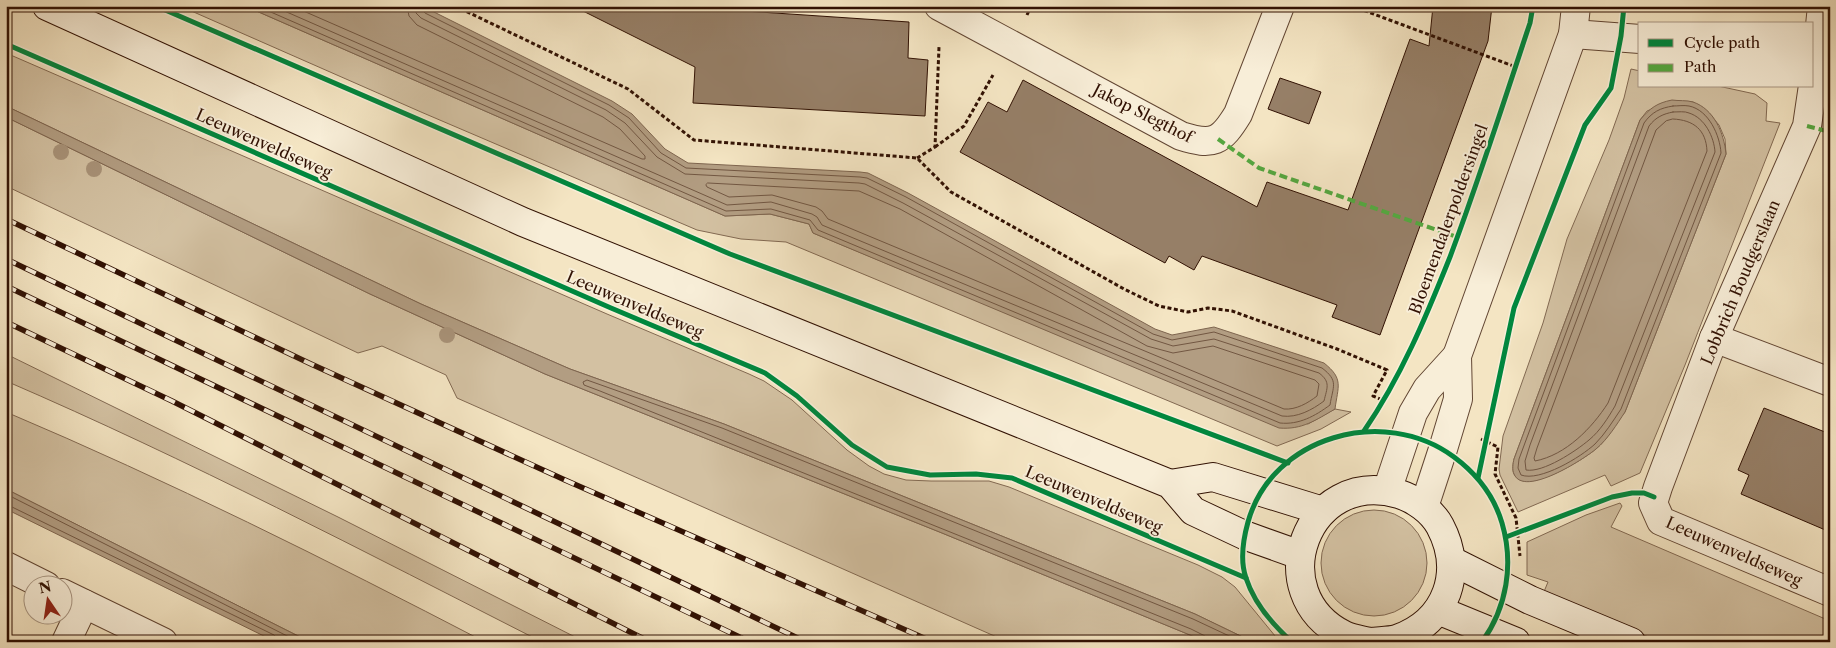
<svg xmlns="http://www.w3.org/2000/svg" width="1836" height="648" font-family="'Libre Caslon Text',serif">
<rect width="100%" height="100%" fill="#f4e5c3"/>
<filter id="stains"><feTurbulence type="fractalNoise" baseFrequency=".004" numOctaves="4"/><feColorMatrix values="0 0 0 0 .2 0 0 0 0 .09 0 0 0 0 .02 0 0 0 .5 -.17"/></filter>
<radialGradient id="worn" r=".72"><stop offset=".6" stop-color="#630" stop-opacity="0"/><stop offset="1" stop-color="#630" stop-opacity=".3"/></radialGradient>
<g fill="#d3c1a2" stroke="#826952" fill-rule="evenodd">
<path d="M 180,6 L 245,6 L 725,216 L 770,214 L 809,224 L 813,233 L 1134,366 L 1308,424 L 1335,409 L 1351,412 L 1321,429 L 1277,446 L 786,242 L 741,239 L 697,230 L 421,112 Z"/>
<path d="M 6,53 L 607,314 L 749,374 L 764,381 L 792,400 L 847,450 L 869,466 L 884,474 L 906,480 L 931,481 L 989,481 L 1009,487 L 1198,565 L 1222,577 L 1235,587 L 1280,642 L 1253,642 L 1195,614 L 724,424 L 570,369 L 421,304 L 6,106 Z"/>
<path d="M 1631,69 L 1640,71 L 1640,86 L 1718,86 L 1755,94 L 1767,103 L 1766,121 L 1780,123 L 1685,365 L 1640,473 L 1611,486 L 1605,475 L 1518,512 L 1500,475 L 1499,469 L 1503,436 L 1543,323 L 1567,239 L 1609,140 L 1624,98 ZM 1672,101 L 1693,102 L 1708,112 L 1719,125 L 1725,139 L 1726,154 L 1625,412 C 1616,423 1608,439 1596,449 C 1584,459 1524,497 1514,474 C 1512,470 1513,463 1514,459 L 1640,120 L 1647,111 Z"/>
<path d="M 6,117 L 370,294 L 545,374 L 942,533 L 1207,642 L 1008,642 L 974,627 L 457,398 L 446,375 L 382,346 L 358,353 L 6,186 Z"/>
<path d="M 6,354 L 338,517 L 585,642 L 542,642 C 365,552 189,460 6,381 Z"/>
<path d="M 6,412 C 169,481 327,560 485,642 L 310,642 L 6,489 Z"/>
<path d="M 1620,503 L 1622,506 L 1611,527 L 1830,621 L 1830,642 L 1661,642 L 1543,594 L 1548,582 L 1527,575 L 1527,542 L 1586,515 Z"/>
<circle cx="1374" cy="563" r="53"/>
</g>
<g fill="#b29d82" stroke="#7e654f">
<path d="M 245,6 L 422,6 L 612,101 L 632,114 L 665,149 L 688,163 L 860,172 L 868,173 L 908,193 L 1155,329 L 1172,335 L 1214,327 L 1324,363 C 1344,379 1338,386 1335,409 C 1316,420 1302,430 1279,428 L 813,233 L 809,224 L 770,214 L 725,216 Z"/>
<path d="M 1672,100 C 1678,101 1687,100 1693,102 C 1714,109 1724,133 1726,154 L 1625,412 C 1617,424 1608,439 1596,449 C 1584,459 1524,498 1514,474 C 1512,470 1513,463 1514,459 L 1640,120 C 1650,108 1657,103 1672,100 Z"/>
<path d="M 6,106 L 421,304 L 570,369 L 724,424 L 1195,614 L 1253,642 L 1207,642 L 942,533 L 545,374 L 370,294 L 6,117 Z"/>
<path d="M 6,489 L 310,642 L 276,642 L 6,509 Z"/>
</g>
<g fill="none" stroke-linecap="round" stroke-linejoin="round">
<g stroke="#725742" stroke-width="1">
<path d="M 257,6 L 726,211 L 771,209 L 810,220 L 818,230 L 1280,423 C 1299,425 1315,416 1330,405 C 1333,386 1339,381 1322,368 L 1214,332 L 1172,340 L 1153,334 L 906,197 L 867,178 L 860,177 L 686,168 L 661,153 L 629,118 L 609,105 L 425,13 L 422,10 L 421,6"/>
<path d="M 273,6 L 727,205 L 771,202 L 812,214 L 817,217 L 822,225 L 1282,416 C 1297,418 1312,410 1324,401 C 1327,388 1331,382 1319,373 L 1214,339 L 1173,346 L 1151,339 L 903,203 L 865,184 L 859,183 L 685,174 L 657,157 L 625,123 L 606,110 L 421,18 L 416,13 L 415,6"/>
<path d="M 292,6 L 642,159 L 645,159 L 645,156 L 620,129 L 603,117 L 417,25 L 409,16 L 407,6"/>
<path d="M 1673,106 C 1678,106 1684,105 1689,106 C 1709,110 1720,136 1721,153 L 1621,409 C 1613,421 1605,434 1595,444 C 1581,457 1540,482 1521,475 L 1518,468 L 1519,459 L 1644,123 C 1652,112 1660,108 1673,106 Z"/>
<path d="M 1673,112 C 1678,112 1685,111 1689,113 C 1705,118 1714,137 1715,152 L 1615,406 C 1608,418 1600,431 1589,440 C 1576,451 1543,473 1526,470 L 1525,461 L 1530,445 L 1649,126 C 1656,117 1663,114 1673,112 Z"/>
<path d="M 1673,119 C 1694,120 1706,130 1707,151 L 1608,403 C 1592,428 1566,455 1535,461 L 1534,458 L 1537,448 L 1656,130 L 1666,121 Z"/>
<path d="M 708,183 L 859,191 L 900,209 L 1147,346 L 1173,353 L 1213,346 L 1315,380 L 1319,384 L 1317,396 C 1308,403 1296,410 1284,409 L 828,219 L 822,211 L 816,207 L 772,195 L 729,197 L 707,187 L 706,185 Z"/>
<path d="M 6,494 L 299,642"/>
<path d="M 6,505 L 10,506 L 274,635 L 277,638 L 277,642"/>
<path d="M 1208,642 L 1205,636 L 1191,629 L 600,391 L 584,385 L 583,382 L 587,380 L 722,428 L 1193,619 L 1242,642"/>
</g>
</g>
<g fill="#967f67" stroke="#311103">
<path d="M 573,6 L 670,6 L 909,22 L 908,58 L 928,60 L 925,116 L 693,103 L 695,67 Z"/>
<path d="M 1433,6 L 1492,6 L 1488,41 L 1380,335 L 1332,317 L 1337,305 L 1202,256 L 1194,270 L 1169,256 L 1165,263 L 960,152 L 988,102 L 1007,112 L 1023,80 L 1257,207 L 1267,182 L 1348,210 L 1410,39 L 1429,46 Z"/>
<path d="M 1280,78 L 1321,92 L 1309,124 L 1268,109 Z"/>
<path d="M 1764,408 L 1830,434 L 1830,532 L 1741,494 L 1749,475 L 1738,470 Z"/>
</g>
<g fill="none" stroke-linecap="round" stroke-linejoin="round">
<defs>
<g id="minor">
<path d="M 939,6 L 1181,136 C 1213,146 1221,142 1238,114 L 1280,6"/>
<path d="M 1822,6 L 1816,65 L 1807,126 L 1714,338 L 1658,487 L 1653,503 L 1661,521 L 1830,592"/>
<path d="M 1573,34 L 1640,39"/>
<path d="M 1714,338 L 1830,382"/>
<path d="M 6,566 L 46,586"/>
<path d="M 62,593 L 163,642"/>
<path d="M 66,642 L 84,604"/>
</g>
<g id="tertiary">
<path d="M 1387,491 L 1413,413 L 1427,389 L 1457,356"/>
<path d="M 1424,507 L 1443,449 L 1458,399 L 1457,356 L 1573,34 L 1576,6"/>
</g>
<g id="secondary">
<path d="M 47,6 L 523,222 L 1170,484 L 1193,511 L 1244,535 L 1300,555"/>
<path d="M 1170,484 L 1213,477 L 1323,511"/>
<path d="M 1452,561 L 1530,600 L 1631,642"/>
<path d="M 1438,610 L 1516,642"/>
<path d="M 1370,642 C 1362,640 1352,639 1344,635 C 1260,593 1307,467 1399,494 C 1415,499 1432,511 1440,526 C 1464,571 1448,621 1397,639 C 1390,641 1379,641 1371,642"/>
</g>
</defs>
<use href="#minor" stroke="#624633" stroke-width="30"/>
<use href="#tertiary" stroke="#624633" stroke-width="30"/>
<use href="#secondary" stroke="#311103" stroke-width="30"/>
<g stroke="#311103" stroke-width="3" stroke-dasharray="4 2.5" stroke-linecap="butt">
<path d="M 455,6 L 628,89 L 694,140 L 917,158 L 951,192 L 1124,289 L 1159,306 L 1188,312 L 1208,308 L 1232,311 L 1337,349 L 1387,370 L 1373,396 L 1380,399"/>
<path d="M 1352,6 L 1516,67"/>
<path d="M 1027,15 L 1031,6"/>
<path d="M 935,147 L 964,126 L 993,75"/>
<path d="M 917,158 L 935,147 L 939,47"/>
<path d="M 1481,439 L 1498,447 L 1495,474 L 1516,518 L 1520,556"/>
</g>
<use href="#minor" stroke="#f8eed8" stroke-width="28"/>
<use href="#tertiary" stroke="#f8eed8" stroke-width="28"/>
<use href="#secondary" stroke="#f8eed8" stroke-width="28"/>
<defs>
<g id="rail">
<path d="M 6,219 L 311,364 L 565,480 L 933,642"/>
<path d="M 6,259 L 806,642"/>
<path d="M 6,286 L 750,642"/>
<path d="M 6,322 L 172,401 L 650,642"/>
</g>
</defs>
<use href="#rail" stroke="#311103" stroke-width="5.5"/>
<use href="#rail" stroke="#f8eed8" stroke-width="4" stroke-dasharray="11" stroke-linecap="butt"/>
<g stroke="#54a840" stroke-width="4" stroke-dasharray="8 4" stroke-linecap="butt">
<path d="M 1807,126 L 1830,132"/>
<path d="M 1218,139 L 1259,168 L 1457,237"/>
</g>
<defs>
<g id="cycleway">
<path d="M 156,6 L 730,254 L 1288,463"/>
<path d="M 6,44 L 611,308 L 765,373 L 797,396 L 852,445 L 887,467 L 930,475 L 976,474 L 1012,478 L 1246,578"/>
<path d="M 1364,431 C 1401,377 1426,317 1450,257 C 1479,180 1504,101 1530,23 L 1533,6"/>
<path d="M 1478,478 L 1514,308 L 1585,125 L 1611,88 L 1621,36 L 1624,6"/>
<path d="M 1506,537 L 1612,497 L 1632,493 L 1644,493 L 1654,497"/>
<path d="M 1292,642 C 1273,625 1254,603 1246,578 C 1240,561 1243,540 1248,522 C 1272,436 1384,405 1454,457 C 1477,474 1494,496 1502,523 C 1514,564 1507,607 1482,642"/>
</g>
</defs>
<use href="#cycleway" stroke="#f8eed8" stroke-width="8"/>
<use href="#cycleway" stroke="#00873e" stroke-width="5"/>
</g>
<g fill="#a89278">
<circle cx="61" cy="152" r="8"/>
<circle cx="94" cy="169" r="8"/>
<circle cx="447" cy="335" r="8"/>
</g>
<g text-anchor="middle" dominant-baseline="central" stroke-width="4" stroke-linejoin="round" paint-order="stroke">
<g font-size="16" fill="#311103" stroke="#f8eed8">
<text transform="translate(1143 113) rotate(27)">Jakop Slegthof</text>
<text transform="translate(264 143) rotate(24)">Leeuwenveldseweg</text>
<text transform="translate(1448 219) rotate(-70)">Bloemendalerpoldersingel</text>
<text transform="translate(1740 282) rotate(-67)">Lobbrich Boudgerslaan</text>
<text transform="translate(635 304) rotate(23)">Leeuwenveldseweg</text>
<text transform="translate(1094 499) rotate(23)">Leeuwenveldseweg</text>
<text transform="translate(1734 551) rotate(24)">Leeuwenveldseweg</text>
</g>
</g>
<rect width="1836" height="648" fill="none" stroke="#f4e5c3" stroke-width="25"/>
<rect x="8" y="8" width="1821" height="633" fill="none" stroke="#311103" stroke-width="2.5"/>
<rect x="12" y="12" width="1811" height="623" fill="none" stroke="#311103"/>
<rect x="1638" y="22" width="175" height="65" fill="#f8eed8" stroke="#a89683"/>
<rect x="1648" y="39" width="25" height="8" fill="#00873e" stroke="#a89683"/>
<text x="1684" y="48" font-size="15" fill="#311103">Cycle path</text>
<rect x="1648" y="64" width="25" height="8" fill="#54a840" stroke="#a89683"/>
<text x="1684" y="72" font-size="15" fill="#311103">Path</text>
<g transform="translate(48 600) rotate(347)"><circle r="24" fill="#f8eed8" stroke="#a89683"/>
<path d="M0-4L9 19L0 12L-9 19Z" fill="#8f2418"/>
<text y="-8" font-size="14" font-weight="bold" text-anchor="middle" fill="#311103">N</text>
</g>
<rect width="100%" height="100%" filter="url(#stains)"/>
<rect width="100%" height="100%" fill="url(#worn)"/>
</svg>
